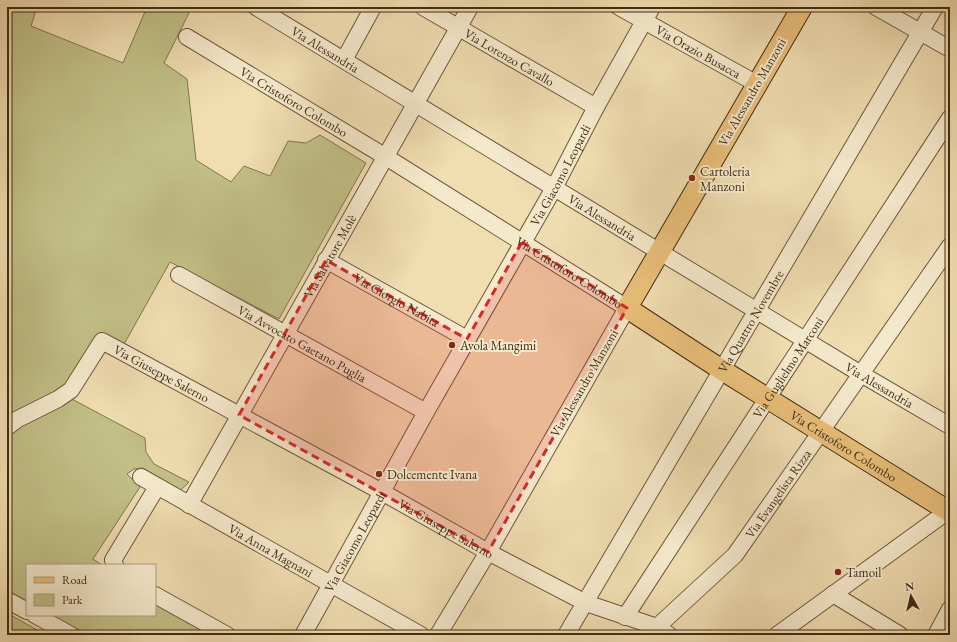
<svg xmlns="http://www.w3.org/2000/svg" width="957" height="642" font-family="'EB Garamond',serif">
<rect width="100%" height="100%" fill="#f0ddb0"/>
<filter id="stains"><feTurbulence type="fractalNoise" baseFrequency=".005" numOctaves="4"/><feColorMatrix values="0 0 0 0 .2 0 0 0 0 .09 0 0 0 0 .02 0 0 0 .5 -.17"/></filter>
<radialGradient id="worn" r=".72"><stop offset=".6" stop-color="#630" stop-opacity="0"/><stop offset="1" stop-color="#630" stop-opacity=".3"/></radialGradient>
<g fill="#c1bf86" stroke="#82764d">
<path d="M 7,7 L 37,7 L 31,26 L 123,63 L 147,7 L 192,7 L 164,63 L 187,79 L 196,160 L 231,182 L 244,166 L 270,176 L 288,141 L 306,143 L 320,135 L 366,163 L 279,319 L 170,262 L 123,346 L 108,335 L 70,398 L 145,438 L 146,452 L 154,464 L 189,482 L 181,490 L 143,468 L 134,469 L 127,474 L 140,487 L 93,559 L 102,565 L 27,565 L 27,602 L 7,591 Z"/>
<path d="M 155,599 L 211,635 L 88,635 L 51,615 L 155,615 Z"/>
<path d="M 7,613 L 46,635 L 7,635 Z"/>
</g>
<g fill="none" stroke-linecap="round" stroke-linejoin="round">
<defs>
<g id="minor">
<path id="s1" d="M 256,7 L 861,374 L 950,426"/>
<path id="s2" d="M 423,7 L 596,107"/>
<path id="s3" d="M 619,7 L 757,84"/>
<path d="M 876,7 L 950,49"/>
<path id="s4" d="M 187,37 L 386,157 L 627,308 L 488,552 L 438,635"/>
<path d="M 344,60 L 373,7"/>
<path id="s5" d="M 326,260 L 467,339"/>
<path id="s6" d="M 179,275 L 426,412"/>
<path id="s7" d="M 7,427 L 18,419 L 58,399 L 71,390 L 102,341 L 382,492 L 488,552 L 586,603 L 657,627 L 669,635"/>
<path id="s8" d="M 141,477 L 421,635"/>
<path id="s9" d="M 189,505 L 470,7"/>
<path d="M 115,565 L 113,560 L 157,487"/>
<path d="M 833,594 L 900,635"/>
<path d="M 155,595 L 227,635"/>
<path d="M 7,600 L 27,611"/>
<path d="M 35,615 L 71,635"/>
<path id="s10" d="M 625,617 L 950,118"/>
<path id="s11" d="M 657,627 L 735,555 L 950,246"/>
<path id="s12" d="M 303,635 L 426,412 L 554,188 L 596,107 L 652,7"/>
<path id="s13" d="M 566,635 L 935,7"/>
<path d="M 777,635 L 948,511 L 950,508"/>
<path d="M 936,635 L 950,609"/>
</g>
<g id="major">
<path id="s14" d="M 802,7 L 627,308 L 722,370 L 950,512"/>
</g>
</defs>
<use href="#minor" stroke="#6e583b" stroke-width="18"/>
<use href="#major" stroke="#422c14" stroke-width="22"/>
<use href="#minor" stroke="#f5e9cc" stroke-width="16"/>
<use href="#major" stroke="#e8be78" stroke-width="20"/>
</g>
<path fill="#d62828" fill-opacity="0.2" stroke="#d62828" stroke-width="3" stroke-dasharray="8 5" stroke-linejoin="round" d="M 522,242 L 627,308 L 488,552 L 239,415 L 326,260 L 467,339 Z"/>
<g fill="#8f2418" stroke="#f5e9cc" stroke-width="1.5">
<circle cx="692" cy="178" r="4"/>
<circle cx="452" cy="345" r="4"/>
<circle cx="379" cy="474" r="4"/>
<circle cx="838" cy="572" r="4"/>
</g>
<g text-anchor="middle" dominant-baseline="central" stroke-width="4" stroke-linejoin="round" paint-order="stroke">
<g font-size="13" fill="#422c14" stroke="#f5e9cc">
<text stroke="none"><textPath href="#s1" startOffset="81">Via Alessandria</textPath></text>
<text stroke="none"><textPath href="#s3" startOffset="91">Via Orazio Busacca</textPath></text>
<text stroke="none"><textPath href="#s2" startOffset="100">Via Lorenzo Cavallo</textPath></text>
<text transform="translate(752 92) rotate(-60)">Via Alessandro Manzoni</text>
<text stroke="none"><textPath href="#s4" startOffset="125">Via Cristoforo Colombo</textPath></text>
<text stroke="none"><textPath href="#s12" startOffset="527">Via Giacomo Leopardi</textPath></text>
<text stroke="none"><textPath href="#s1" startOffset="405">Via Alessandria</textPath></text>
<text stroke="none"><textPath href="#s9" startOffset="286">Via Salvatore Molè</textPath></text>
<text stroke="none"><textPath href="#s4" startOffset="449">Via Cristoforo Colombo</textPath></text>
<text stroke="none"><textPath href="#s5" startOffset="81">Via Giorgio Nabita</textPath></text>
<text stroke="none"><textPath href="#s13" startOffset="364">Via Quattro Novembre</textPath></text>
<text stroke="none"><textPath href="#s6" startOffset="141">Via Avvocato Gaetano Puglia</textPath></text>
<text stroke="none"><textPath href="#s10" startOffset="298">Via Guglielmo Marconi</textPath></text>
<text stroke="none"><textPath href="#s7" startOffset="200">Via Giuseppe Salerno</textPath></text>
<text transform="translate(584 383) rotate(-60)">Via Alessandro Manzoni</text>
<text stroke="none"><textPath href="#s1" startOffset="729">Via Alessandria</textPath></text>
<text stroke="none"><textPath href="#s14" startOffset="605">Via Cristoforo Colombo</textPath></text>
<text stroke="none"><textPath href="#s11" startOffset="181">Via Evangelista Rizza</textPath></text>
<text stroke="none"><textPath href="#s7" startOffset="524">Via Giuseppe Salerno</textPath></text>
<text stroke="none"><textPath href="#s12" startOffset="107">Via Giacomo Leopardi</textPath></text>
<text stroke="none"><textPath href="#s8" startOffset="149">Via Anna Magnani</textPath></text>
</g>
<g font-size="13" fill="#422c14" stroke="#f5e9cc" text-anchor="start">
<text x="700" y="171">Cartoleria<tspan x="700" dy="15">Manzoni</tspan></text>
<text x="460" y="345">Avola Mangimi</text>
<text x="387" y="474">Dolcemente Ivana</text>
<text x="846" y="572">Tamoil</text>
</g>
</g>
<rect width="957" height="642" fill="none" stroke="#f0ddb0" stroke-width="24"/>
<rect x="8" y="8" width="941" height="626" fill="none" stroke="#422c14" stroke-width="2"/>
<rect x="12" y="12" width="933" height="618" fill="none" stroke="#422c14"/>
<rect x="26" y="564" width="130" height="52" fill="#f5e9cc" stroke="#ad9d82"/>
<rect x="34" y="577" width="20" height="6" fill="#e8be78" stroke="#ad9d82"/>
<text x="62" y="584" font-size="12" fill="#422c14">Road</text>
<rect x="34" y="594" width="20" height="12" fill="#c1bf86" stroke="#ad9d82"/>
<text x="62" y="604" font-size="12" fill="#422c14">Park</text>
<g transform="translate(911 596) rotate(352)" stroke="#f5e9cc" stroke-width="3" paint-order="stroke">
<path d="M0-3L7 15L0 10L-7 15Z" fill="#422c14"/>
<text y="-6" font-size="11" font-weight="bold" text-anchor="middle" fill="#422c14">N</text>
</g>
<rect width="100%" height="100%" filter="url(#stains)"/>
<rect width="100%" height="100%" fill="url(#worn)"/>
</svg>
